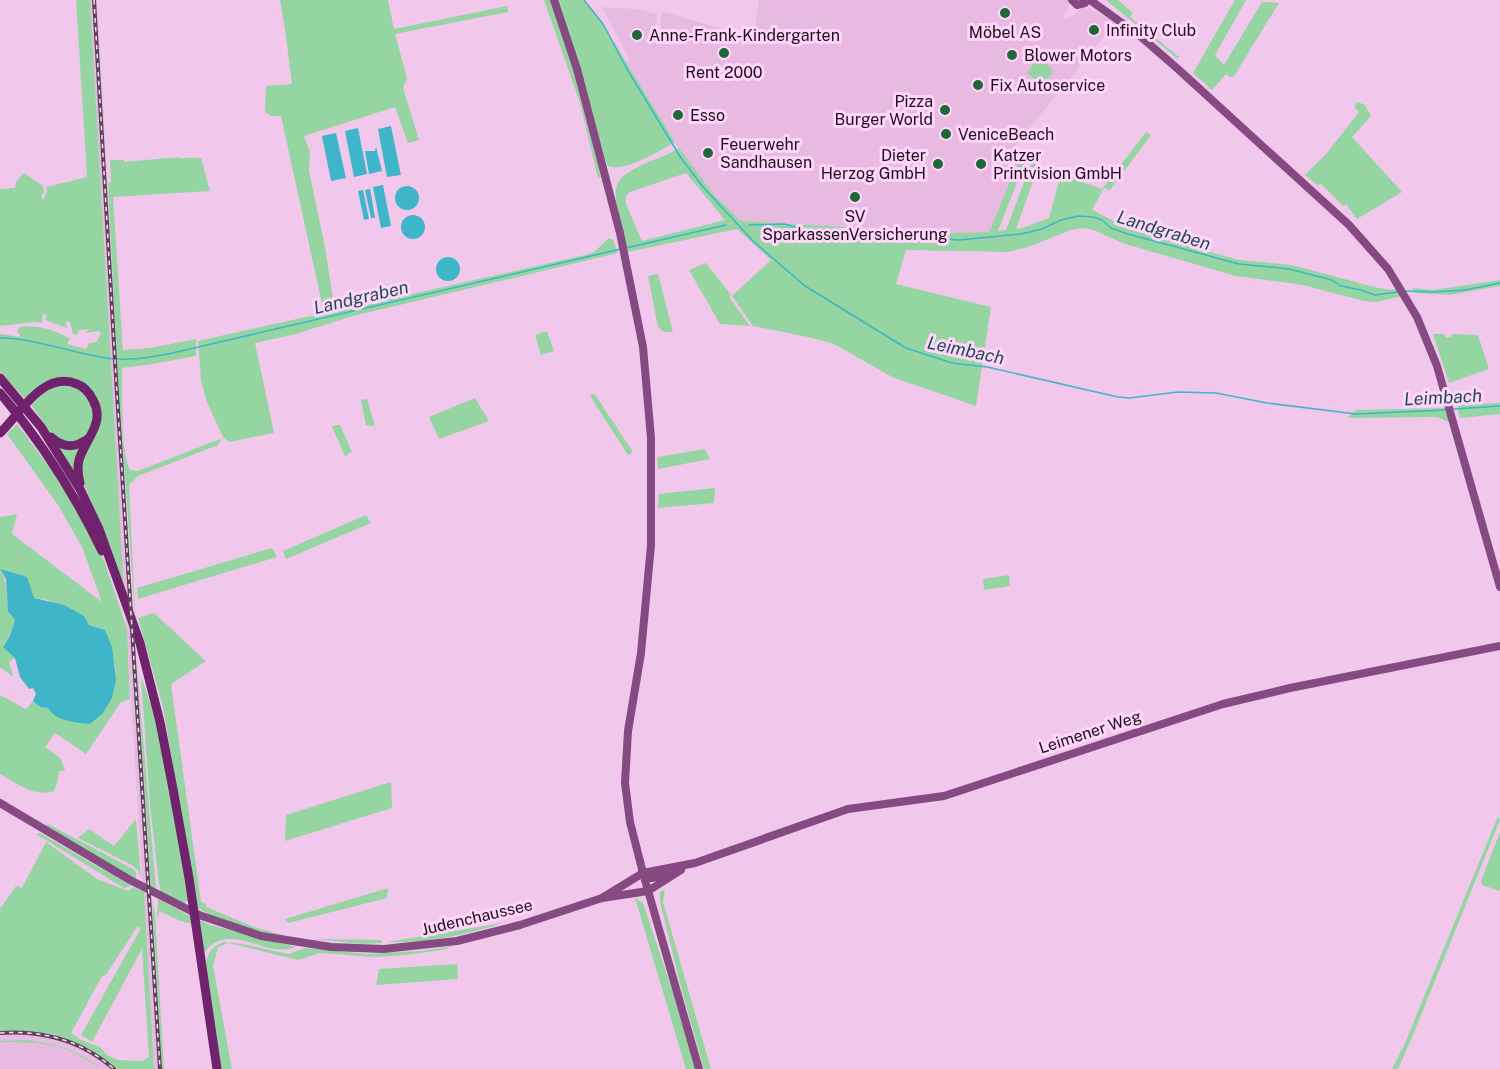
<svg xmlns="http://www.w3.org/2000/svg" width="1500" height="1069" font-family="'Public Sans',sans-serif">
<rect width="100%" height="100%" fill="#f1c8ec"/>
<g fill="#e8bae2">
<path d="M 90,0 L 97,0 L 99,30 L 117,357 L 110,357 L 109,354 Z"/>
<path d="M 759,0 L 1072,0 L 1063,17 L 1066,20 L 1082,8 L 1089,8 L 1116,23 L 1013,148 L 1021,155 L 989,232 L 947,233 L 741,221 L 714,195 L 678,148 L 627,62 L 630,60 L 602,7 L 638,9 L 657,14 L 655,36 L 657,45 L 660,43 L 661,11 L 753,38 Z"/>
<path d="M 115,359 L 117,362 L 162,1069 L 154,1069 L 111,378 L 110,360 Z"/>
<path d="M 0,1031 L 38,1031 L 66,1038 L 92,1050 L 116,1069 L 101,1069 L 75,1052 L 49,1043 L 36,1041 L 0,1041 Z"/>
<path d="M 0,1042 L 23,1042 L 49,1045 L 74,1053 L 99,1069 L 0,1069 Z"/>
</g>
<g fill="#95d5a2" fill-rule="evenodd">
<path d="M 76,0 L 90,0 L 124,591 L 102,526 L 80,475 L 83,455 L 97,432 L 99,404 L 71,378 L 25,399 L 0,372 L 0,334 L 21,337 L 17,331 L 20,327 C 38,325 54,329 70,339 L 67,344 L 86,349 L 89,343 L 96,342 L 101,334 L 99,331 L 85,333 L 90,329 L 79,330 L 77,335 L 73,334 L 70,322 L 66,321 L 67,328 L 45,320 L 47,316 L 43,314 L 42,323 L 36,322 L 0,326 L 0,189 L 15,188 L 16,182 L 24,173 L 43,186 L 44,192 L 41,197 L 43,200 L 47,191 L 46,187 L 87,177 Z"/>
<path d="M 280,0 L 388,0 L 394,29 L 507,6 L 508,12 L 395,34 L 407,78 L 403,88 L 419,140 L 408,143 L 395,107 L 304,136 L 310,152 L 309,171 L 325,247 L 334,306 L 337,311 L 585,255 L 594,252 L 609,238 L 613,240 L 618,253 L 353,316 L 292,335 L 255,343 L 274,433 L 229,442 L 223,437 L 206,400 L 201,380 L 198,341 L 324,313 L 281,116 L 271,116 L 265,112 L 266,86 L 292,84 L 285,29 Z"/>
<path d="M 544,0 L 550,0 L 573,69 L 601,177 L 598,178 L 580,103 Z"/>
<path d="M 556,0 L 584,0 L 603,24 L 675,142 C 661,150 621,175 607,165 Z"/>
<path d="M 1106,0 L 1118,0 L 1133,13 L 1130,17 L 1179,57 L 1178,59 Z"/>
<path d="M 1235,0 L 1246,0 L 1215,55 L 1224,65 L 1262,2 L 1279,3 L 1234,76 L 1230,77 L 1226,74 L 1212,90 L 1193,73 Z"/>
<path d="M 1038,57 L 1052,69 L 1052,74 L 1044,84 L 1039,83 L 1027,73 Z"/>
<path d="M 1358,102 L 1365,105 L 1371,116 L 1352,137 L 1402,192 L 1357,219 L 1346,204 L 1343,206 L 1321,184 L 1317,185 L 1305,175 L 1327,153 L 1359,112 L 1354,106 Z"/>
<path d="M 1146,132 L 1151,135 L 1110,190 L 1104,188 L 1092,210 L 1129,229 L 1239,260 L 1292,265 L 1378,288 L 1391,290 L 1398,288 L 1402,296 L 1377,302 L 1364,301 L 1303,285 L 1236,276 L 1122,243 L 1094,230 L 1083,228 L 1071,230 L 1028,247 L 1008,252 L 906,250 L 896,284 L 991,307 L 976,406 L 892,377 L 834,344 L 808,337 L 753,326 L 732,296 L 771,260 L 737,229 L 628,252 C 623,238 611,195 618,183 C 621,176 630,171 636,168 C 650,160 665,157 679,148 L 714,195 L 741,221 L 947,233 L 989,232 L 1021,155 L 1027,157 L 998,231 L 1006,230 L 1032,161 L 1039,164 L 1016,229 L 1022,228 L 1049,218 L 1061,174 L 1102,189 ZM 686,173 L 725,220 L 642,241 L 626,204 L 626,196 L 630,192 Z"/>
<path d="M 179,157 L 180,158 L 201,158 L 210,191 L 113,197 L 123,350 L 150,348 L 196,339 L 196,356 L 152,364 L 122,368 C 123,393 120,450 130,470 L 138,471 L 220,439 L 221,440 L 218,445 L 138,476 L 129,485 L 136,631 L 118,378 L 108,183 L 111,182 L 110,160 L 124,160 L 124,162 Z"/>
<path d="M 706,263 L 731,295 L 729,297 L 750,326 L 720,324 L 689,270 Z"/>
<path d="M 658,274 L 673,332 L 664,332 L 658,327 L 648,276 Z"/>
<path d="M 1500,280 L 1500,286 L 1449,295 L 1415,293 L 1412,288 L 1433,290 Z"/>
<path d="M 547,331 L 554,351 L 541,355 L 535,335 Z"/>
<path d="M 1433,334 L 1444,334 L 1446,338 L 1452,336 L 1451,334 L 1478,335 L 1489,369 L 1449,383 Z"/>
<path d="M 63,386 C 85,386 89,398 95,416 L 86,438 L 69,444 L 53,436 L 31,405 L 51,387 Z"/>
<path d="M 594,393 L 633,452 L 628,455 L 590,396 Z"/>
<path d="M 475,398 L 489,421 L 439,439 L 429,417 Z"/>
<path d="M 367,399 L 375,426 L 366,425 L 361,400 Z"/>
<path d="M 1500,403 L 1500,414 L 1460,418 L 1457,405 Z"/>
<path d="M 1446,408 L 1451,423 L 1437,417 L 1347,418 L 1356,410 Z"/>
<path d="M 17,424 L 69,493 L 105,563 L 127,629 L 130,699 L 121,702 L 86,754 L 55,733 L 45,747 L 60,758 L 65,769 L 64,771 L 59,771 L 57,783 L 54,791 C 34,798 17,783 0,774 L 0,695 L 26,709 L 33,701 L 40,707 L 116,670 C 111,657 110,643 105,630 L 89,625 L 48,600 L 34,598 L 0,569 L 0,517 L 17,514 L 12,534 L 102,602 L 82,547 L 58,505 L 7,434 Z"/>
<path d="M 335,425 L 340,425 L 352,452 L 345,456 L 332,427 Z"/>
<path d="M 56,445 L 80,447 L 77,478 Z"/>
<path d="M 705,449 L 710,459 L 658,469 L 657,457 Z"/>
<path d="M 715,488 L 714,503 L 658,508 L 659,494 Z"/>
<path d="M 366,515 L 371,523 L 286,559 L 283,551 Z"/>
<path d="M 272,548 L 277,557 L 138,599 L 137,588 Z"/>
<path d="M 0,570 C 12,588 1,603 15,620 L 10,636 L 3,646 L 15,658 L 9,662 L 13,677 L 0,667 Z"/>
<path d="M 1009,575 L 1010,586 L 984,590 L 983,579 Z"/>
<path d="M 154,613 L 206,661 L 171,684 L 201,902 L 206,904 L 206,907 L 254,927 L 301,940 L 345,945 L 386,947 L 454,939 C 383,951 326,951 257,931 C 244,927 229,925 217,918 C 211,915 204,911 197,908 L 163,707 L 138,618 Z"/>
<path d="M 136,655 L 156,890 L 151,888 Z"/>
<path d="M 141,677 C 168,748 177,825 188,900 L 184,904 L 161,892 L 159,884 L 150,805 Z"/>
<path d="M 391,782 L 392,808 L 285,841 L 286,815 Z"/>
<path d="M 1498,816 L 1500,820 L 1411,1040 L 1398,1069 L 1392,1069 L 1405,1043 Z"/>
<path d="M 136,819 L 141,878 L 138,870 L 132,865 L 78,838 L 89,829 L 114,846 Z"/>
<path d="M 48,824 L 133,869 L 136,872 L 136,879 L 45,827 Z"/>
<path d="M 1500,832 L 1500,891 L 1482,885 L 1481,881 Z"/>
<path d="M 40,833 L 123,881 L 132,886 L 124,888 L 36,834 Z"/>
<path d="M 46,842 L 97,879 L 128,891 L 134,887 L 144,892 L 154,1069 L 116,1069 L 92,1050 L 52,1034 L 23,1031 L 0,1031 L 0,909 L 16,886 L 22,888 ZM 137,927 L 139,927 L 140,930 L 81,1035 L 92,1042 L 142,949 L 149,1057 L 143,1061 L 118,1060 L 107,1055 L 100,1047 L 81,1040 L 71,1033 L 102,976 L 106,975 Z"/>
<path d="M 388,888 L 387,898 L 288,923 L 285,919 Z"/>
<path d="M 665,889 L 663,902 L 711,1069 L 704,1069 L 682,991 L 660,902 L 660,892 Z"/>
<path d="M 635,898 L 643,903 L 672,990 L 695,1069 L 686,1069 Z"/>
<path d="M 158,899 L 190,916 L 191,924 L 178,920 L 160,911 L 157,919 Z"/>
<path d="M 152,900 L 155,913 L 164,1069 L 162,1069 Z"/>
<path d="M 198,919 L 210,925 L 296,947 C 266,960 229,918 204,953 Z"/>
<path d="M 503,923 C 469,934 422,944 387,942 Z"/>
<path d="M 312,939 L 382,940 L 382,943 L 364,944 Z"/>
<path d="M 223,942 L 243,944 L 289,954 L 305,948 L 368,954 L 420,951 L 454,946 L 442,950 L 406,955 L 376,957 L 320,953 L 298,960 L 237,945 L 228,943 L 218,947 L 213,966 L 232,1069 L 221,1069 L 206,965 C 207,953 212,947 223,942 Z"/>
<path d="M 457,964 L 458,979 L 376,985 L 379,969 Z"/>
<path d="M 23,1040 C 52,1042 79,1050 101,1069 C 93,1065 85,1059 76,1054 C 52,1042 26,1042 0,1042 L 0,1041 Z"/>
</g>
<g fill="#3eb5c8">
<path d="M 391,126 L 401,175 L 387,177 L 378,129 Z"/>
<path d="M 358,128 L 367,174 L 354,177 L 345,131 Z"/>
<path d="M 336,133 L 346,178 L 331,181 L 322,136 Z"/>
<path d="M 376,147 L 382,171 L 369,174 L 365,151 L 375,151 Z"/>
<path d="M 383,185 L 391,226 L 381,228 L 373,187 Z"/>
<circle cx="407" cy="198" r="12"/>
<path d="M 370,189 L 375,218 L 371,218 L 365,190 Z"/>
<path d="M 363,190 L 369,219 L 364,220 L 358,191 Z"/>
<circle cx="413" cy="227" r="12"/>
<circle cx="448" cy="269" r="12"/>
<path d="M 0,569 L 27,577 L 34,598 L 64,605 L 84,616 L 89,625 L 105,630 L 112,647 L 116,680 L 112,698 L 102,714 L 90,724 C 75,722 57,722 48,708 L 40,707 L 33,701 L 36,694 L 33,688 L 29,689 L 20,677 L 15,658 L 3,647 L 10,636 L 15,620 L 8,611 L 6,579 Z"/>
</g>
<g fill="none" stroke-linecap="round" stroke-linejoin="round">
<g stroke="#3eb5c8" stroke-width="1.5">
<path d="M 584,0 L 603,24 L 627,69 L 681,158 L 703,187 L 754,242 L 805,286 L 906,348 L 952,363 L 987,367 L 1118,397 L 1129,398 L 1178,392 L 1216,393 L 1267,403 L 1356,414 L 1446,410"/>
<path d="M 749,225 L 784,224 L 802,229 L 959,240 L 1021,234 L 1042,229 L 1061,220 L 1078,216 L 1093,217 L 1102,220 L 1111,228 L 1128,234 L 1239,264 L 1289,269 L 1332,280 L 1341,286 L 1361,290 L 1375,295 L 1398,292"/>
<path d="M 626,248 L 726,225"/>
<path d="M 1406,291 L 1434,292 L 1465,290 L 1500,283"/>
<path d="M 0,338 C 34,338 72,353 106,358 C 139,363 176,352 207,345 L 621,249"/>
<path d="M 1454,409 L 1500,406"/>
</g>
<g stroke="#864981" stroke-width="8">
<path d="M 554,0 L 577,69 L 620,233 L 643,347 L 651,438 L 651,545 L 641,653 L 628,731 L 625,783 L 630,822 L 643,873 L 699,1069"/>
<path d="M 1072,0 L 1077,5 L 1085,3 L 1087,0"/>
<path d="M 1090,0 L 1140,36 L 1179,70 L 1349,225 L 1388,269 L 1417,317 L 1437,366 L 1500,587"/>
<path d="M 0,803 L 130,880 L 199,915 L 261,936 L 331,947 L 384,949 L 457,941 L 520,925 L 602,898 L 648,891 L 681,870"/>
<path d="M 643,873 L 651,878 L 668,876"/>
<path d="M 602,898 L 643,873 L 695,863 L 848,809 L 944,796 L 1223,704 L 1290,688 L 1500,646"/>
</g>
<g stroke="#70236c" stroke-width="9">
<path d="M 0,378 L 41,427 L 80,489 L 99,529 L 140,643 L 160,722 L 173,789 L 189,878 L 217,1069"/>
<path d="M 0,393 C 41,441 74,493 102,551"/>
<path d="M 0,433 C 20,414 43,370 77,384 C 85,387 89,392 93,400 C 106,423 85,439 79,460 C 77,468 78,475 80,483"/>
<path d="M 51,437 C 64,449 76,448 89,438"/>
</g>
<defs>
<g id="rail">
<path d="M 94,0 L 116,378 L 160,1069"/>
<path d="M 0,1033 C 43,1030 81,1040 114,1069"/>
</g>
</defs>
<use href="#rail" stroke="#5c4659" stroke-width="4"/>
<use href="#rail" stroke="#ffd5fa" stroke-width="1.5" stroke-dasharray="4.5" stroke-linecap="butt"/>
</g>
<g fill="#1d6836" stroke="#ffd5fa" stroke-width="2">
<circle cx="1005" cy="13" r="6"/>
<circle cx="1094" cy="30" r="6"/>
<circle cx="637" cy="35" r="6"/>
<circle cx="724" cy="53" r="6"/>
<circle cx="1012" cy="55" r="6"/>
<circle cx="978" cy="85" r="6"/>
<circle cx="945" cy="110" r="6"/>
<circle cx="678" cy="115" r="6"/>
<circle cx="946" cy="134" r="6"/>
<circle cx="708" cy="153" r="6"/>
<circle cx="938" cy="164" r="6"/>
<circle cx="981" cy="164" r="6"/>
<circle cx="855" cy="197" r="6"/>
</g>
<g text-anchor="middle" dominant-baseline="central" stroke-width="6" stroke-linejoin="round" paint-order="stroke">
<g font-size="16" fill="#1d0f1b" stroke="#ffd5fa" text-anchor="start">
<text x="1106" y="30">Infinity Club</text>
<text x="1005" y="32" text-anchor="middle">Möbel AS</text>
<text x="649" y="35">Anne-Frank-Kindergarten</text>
<text x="1024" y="55">Blower Motors</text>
<text x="724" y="72" text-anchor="middle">Rent 2000</text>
<text x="990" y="85">Fix Autoservice</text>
<text x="933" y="101" text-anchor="end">Pizza<tspan x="933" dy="18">Burger World</tspan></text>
<text x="690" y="115">Esso</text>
<text x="958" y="134">VeniceBeach</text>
<text x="720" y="144">Feuerwehr<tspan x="720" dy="18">Sandhausen</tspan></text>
<text x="926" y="155" text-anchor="end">Dieter<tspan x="926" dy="18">Herzog GmbH</tspan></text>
<text x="993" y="155">Katzer<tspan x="993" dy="18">Printvision GmbH</tspan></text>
<text x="855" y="216" text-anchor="middle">SV<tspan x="855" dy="18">SparkassenVersicherung</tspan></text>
</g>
<g font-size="16" fill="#1d0f1b" stroke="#ffd5fa">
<text transform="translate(1090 732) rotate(-18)">Leimener Weg</text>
<text transform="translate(477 917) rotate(-13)">Judenchaussee</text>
</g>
<g font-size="18" font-style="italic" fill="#1c4e57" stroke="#ffd5fa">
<text transform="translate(1164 230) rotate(17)">Landgraben</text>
<text transform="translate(361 297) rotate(-13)">Landgraben</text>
<text transform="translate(966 350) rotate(12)">Leimbach</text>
<text transform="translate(1443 397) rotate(-3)">Leimbach</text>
</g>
</g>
</svg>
